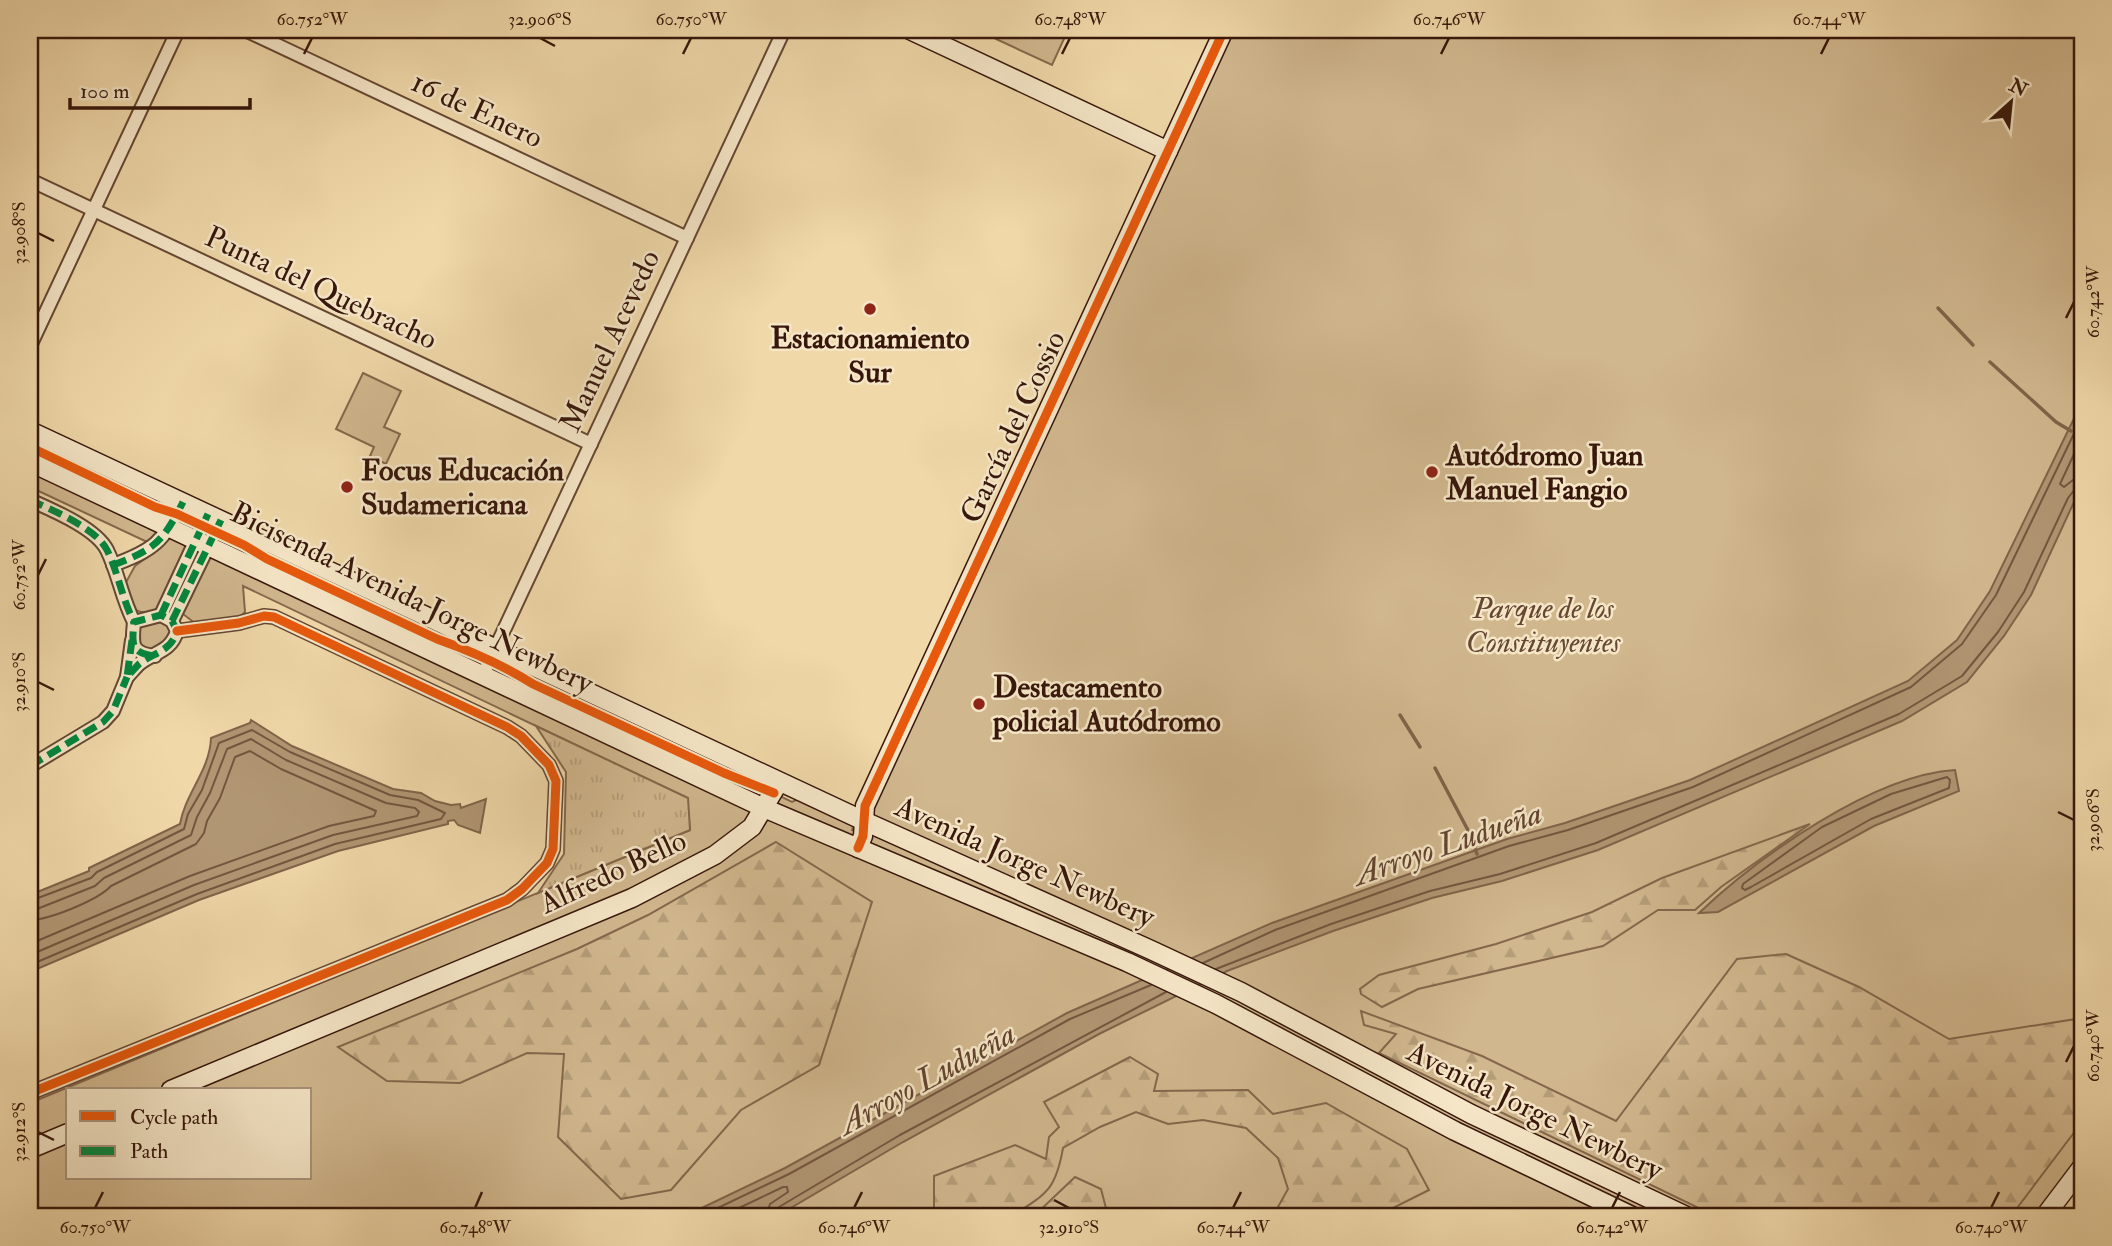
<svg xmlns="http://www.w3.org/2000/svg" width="2112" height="1246" font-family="'IM FELL Double Pica',serif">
<defs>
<pattern id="forest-firs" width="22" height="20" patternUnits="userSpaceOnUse" patternTransform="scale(1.75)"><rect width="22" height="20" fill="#d1b78e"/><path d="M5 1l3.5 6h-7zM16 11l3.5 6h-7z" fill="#b49d79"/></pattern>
<pattern id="park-tufts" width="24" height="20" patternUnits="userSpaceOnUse" patternTransform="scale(1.75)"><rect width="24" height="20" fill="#d1b78e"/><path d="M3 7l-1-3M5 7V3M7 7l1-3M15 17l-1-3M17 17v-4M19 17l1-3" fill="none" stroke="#b49d79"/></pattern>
</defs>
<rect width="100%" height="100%" fill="#f0d8a9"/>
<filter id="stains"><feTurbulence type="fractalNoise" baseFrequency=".00286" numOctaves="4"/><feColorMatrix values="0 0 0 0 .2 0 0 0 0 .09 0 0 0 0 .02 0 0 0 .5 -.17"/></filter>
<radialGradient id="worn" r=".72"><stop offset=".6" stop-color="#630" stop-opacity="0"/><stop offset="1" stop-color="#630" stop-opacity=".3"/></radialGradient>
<g fill="#d1b78e" stroke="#84674c" stroke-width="2" fill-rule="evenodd">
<path d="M 1001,30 L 1068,30 L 1052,65 L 996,39 Z"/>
<path d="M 1224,30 L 2082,30 L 2082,1167 L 2045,1216 L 30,1216 L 30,1103 L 690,830 L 687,798 L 243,586 L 245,612 L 240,617 L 196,624 L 183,614 L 182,610 L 198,578 L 177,568 L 174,580 L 155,612 C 130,615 131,605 125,584 L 135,566 L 160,548 L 30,487 L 30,462 L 764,808 L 774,793 L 792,802 L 798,799 L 854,824 L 852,830 L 863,835 L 865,806 ZM 68,1090 L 310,1090 L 310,1178 L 68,1178 Z"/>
<path d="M 363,373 L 401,391 L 384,427 L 400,434 L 386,464 L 370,456 L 374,447 L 336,429 Z"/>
<path d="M 30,438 L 178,508 L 173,521 L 30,453 Z"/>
<path d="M 248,541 L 468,644 L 470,648 L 469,653 L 462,654 L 243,553 L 241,549 L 243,543 Z"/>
<path d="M 172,621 L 175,639 L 142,654 L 134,622 Z"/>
<path d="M 512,667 L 516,667 L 748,775 L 754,780 L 752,785 L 743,788 L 511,680 L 508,676 Z"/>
</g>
<g fill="url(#forest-firs)" stroke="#84674c" stroke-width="2">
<path d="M 1810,824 L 1721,887 L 1695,910 L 1658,910 L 1603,946 L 1418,989 L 1382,1007 L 1361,994 L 1360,989 L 1379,975 L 1496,944 L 1592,912 L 1662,878 Z"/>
<path d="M 776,842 L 872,902 L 819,1065 L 741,1110 L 671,1190 L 621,1199 L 558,1137 L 564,1054 L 527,1053 L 460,1083 L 387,1081 L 338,1047 L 577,949 L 648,915 Z"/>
<path d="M 1786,954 L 1859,987 L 1949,1039 L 2082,1018 L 2082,1122 L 2011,1216 L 1715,1216 L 1379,1053 L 1396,1034 L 1364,1025 L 1361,1011 L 1482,1056 L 1616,1121 L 1737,959 Z"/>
<path d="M 1130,1057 L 1158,1074 L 1154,1091 L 1248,1090 L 1273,1114 L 1326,1103 L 1407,1149 L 1429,1190 L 1377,1216 L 1273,1216 L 1288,1189 L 1278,1158 L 1246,1128 L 1203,1120 L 1168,1124 L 1136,1112 L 1100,1127 L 1063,1148 C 1056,1188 1048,1193 1015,1214 L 1010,1216 L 942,1216 L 934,1207 L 934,1176 L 1015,1145 L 1046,1159 L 1049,1137 L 1059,1127 L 1044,1102 Z"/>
<path d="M 1075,1177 L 1101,1189 L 1108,1216 L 1034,1216 Z"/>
</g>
<path fill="url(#park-tufts)" stroke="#84674c" stroke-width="2" d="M 536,726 L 688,798 L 690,830 L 538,893 L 564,854 L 566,772 Z"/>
<g fill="#b19673" stroke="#806349" stroke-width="2">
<path d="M 2082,402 L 2082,490 L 2074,502 L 2031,595 L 2004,636 L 1967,682 L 1902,721 L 1598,850 L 1502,881 L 1432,898 L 1333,931 L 1227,971 L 1099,1034 L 903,1142 L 777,1216 L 685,1216 L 785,1168 L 1067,1013 L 1272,923 L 1507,839 L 1565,823 L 1690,780 L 1908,681 L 1957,640 L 1990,591 Z"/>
<path d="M 251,720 L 292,746 L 393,789 L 421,793 L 435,801 L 451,805 L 460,804 L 461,808 L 486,799 L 480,833 L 458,825 L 454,820 L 448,821 L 448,824 L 338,851 L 199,900 L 30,972 L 30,895 L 89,871 L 89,868 L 180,824 C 185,794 210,770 211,738 L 250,723 Z"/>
<path d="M 1955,770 L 1959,791 L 1874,826 L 1718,912 L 1699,913 C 1758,857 1873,775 1955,770 Z"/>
</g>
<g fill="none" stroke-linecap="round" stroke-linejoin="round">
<g stroke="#74563f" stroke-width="2">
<path d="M 2082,437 L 2060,484 L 2064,487 L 2073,480 L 2082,478"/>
<path d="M 1947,777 L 1950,780 L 1949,788 L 1871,819 L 1751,887 L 1745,890 L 1742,888 L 1743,884 L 1822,827 L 1891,794 Z"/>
<path d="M 30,901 L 91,878 L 97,872 L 184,829 L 188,814 L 202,790 L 219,743 L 252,730 L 290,752 L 390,795 L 418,800 L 445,813 L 441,819 L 335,844 L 197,894 L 30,965"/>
<path d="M 30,910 L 37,909 L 95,886 L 104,878 L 191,835 L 197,817 L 210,793 L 227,749 L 251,739 L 286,760 L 386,803 L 415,808 L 419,812 L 417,816 L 333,835 L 194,885 L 30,955"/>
<path d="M 30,920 C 49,920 98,900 111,886 L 196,844 L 204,833 L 207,821 L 220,798 L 235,757 L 250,751 L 281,769 L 376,811 L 374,816 L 329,826 L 190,876 L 30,944"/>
<path d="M 1203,963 L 1275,930 L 1509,846 L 1568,830 L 1693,787 L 1911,687 L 1962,644 L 1996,595 L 2082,417"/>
<path d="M 1216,969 L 1331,924 L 1430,891 L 1500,874 L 1596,843 L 1899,714 L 1962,676 L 1998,632 L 2024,592 L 2068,498 L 2075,489 L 2082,487"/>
<path d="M 701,1216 L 789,1174 L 1070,1019 L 1151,985"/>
<path d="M 722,1216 L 783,1187 L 787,1187 L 788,1192 L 770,1204 L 766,1216"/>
<path d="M 775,1216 L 779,1207 L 900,1135 L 1166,992"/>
</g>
<g stroke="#806349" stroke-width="3.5">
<path d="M 1938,308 L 1973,345"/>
<path d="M 1990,362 L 2056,422 L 2071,431"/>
<path d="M 1400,715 L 1420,747"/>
<path d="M 1435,768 L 1470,834 L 1477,854"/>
</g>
<defs>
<g id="street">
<path d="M 245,30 L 687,238"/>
<path d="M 30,180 L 591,444"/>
<path d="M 30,346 L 178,30"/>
<path d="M 30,500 C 52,510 96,528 107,550 C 118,572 122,599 134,622"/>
<path d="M 113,565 C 154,550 163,542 183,502"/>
<path d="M 161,615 L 208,514"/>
<path d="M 172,621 L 221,520"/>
<path d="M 132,640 L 127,677 C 131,673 135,668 139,664 C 154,652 171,652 177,631 L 172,621 L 161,615 L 134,622 C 132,644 130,653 155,656"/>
<path d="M 483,675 L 784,30"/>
<path d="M 30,766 L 103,722 L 113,711 L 127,677"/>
<path d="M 30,1093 L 507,900 L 522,889 L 547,863 L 553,849 L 556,781 L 549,765 L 521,736 L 507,727 L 274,617 L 264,616 L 239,623 L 177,631"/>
</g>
<g id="secondary">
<path d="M 910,30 L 1168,151"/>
<path d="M 30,431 L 864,821 L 1151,950 L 1241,992 L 1471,1114 L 1686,1216"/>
<path d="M 30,462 L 764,808 L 1127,962 L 1216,1004 L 1455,1131 L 1632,1216"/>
<path d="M 858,848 L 863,836 L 865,806 L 1224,30"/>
<path d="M 171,1090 L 632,898 L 715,855 L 752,827 L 779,782"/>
<path d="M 30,1149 L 68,1133"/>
<path d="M 2045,1216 L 2082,1167"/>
</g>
</defs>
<use href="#street" stroke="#654732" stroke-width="16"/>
<use href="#secondary" stroke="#37170b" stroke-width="21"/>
<use href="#street" stroke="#f5e6c7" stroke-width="12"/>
<use href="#secondary" stroke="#f5e6c7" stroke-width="18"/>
<g stroke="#00873e" stroke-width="7" stroke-dasharray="14 7" stroke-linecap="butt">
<path d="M 30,500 C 52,510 96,528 107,550 C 118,572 122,599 134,622"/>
<path d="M 113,565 C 154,550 163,542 183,502"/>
<path d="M 161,615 L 208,514"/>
<path d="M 172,621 L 221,520"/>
<path d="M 132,640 L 127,677 C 131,673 135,668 139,664 C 154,652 171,652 177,631 L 172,621 L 161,615 L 134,622 C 132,644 130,653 155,656"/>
<path d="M 30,766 L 103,722 L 113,711 L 127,677"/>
</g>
<defs>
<g id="cycleway">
<path d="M 30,447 L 155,507 L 177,514 L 244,545 L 267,559 L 437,639 C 471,651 503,665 533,684 L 724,773 L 774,793"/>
<path d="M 858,848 L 863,836 L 865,806 L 1224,30"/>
<path d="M 30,1093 L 507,900 L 522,889 L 547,863 L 553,849 L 556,781 L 549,765 L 521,736 L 507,727 L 274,617 L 264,616 L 239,623 L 177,631"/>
</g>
</defs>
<use href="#cycleway" stroke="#f5e6c7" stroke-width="13"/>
<use href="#cycleway" stroke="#e8590c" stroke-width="9"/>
</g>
<path fill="none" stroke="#37170b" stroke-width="2.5" d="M 540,38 L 555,46M 304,54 L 312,38M 683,54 L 691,38M 1062,54 L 1070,38M 1441,54 L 1449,38M 1821,54 L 1829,38M 38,233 L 54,241M 2066,318 L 2074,302M 38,575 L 46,559M 38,682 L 54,690M 2058,812 L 2074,820M 2066,1062 L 2074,1046M 38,1132 L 54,1140M 1054,1200 L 1069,1208M 95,1208 L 103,1192M 475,1208 L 482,1192M 854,1208 L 862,1192M 1233,1208 L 1241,1192M 1612,1208 L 1620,1192M 1991,1208 L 1999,1192"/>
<g fill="#8f2418" stroke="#f5e6c7" stroke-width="2.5">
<circle cx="870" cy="309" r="7"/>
<circle cx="1432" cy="472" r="7"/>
<circle cx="347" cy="487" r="7"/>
<circle cx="979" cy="704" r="7"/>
</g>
<g text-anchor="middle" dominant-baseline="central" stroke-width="5" stroke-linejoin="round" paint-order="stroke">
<g font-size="30" fill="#37170b" stroke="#f5e6c7">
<text transform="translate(477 110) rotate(25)">16 de Enero</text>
<text transform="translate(321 288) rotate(25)">Punta del Quebracho</text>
<text transform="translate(610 341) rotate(-65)">Manuel Acevedo</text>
<text transform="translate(1013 427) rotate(-65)">García del Cossio</text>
<text transform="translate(412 598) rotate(26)">Bicisenda Avenida Jorge Newbery</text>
<text transform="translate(1025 862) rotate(24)">Avenida Jorge Newbery</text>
<text transform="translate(613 872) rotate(-25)">Alfredo Bello</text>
<text transform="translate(1535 1111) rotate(26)">Avenida Jorge Newbery</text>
</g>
<g font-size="30" font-weight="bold" fill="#37170b" stroke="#f5e6c7" text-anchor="start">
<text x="870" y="338" text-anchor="middle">Estacionamiento<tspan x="870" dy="34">Sur</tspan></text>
<text x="1446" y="455">Autódromo Juan<tspan x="1446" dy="34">Manuel Fangio</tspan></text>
<text x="361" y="470">Focus Educación<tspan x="361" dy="34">Sudamericana</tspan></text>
<text x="993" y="687">Destacamento<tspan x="993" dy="34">policial Autódromo</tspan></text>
</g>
<g font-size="30" font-style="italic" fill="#654732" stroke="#f5e6c7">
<text x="1543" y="608">Parque de los<tspan x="1543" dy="34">Constituyentes</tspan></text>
</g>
<g font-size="32" font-style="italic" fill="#62432f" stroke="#f5e6c7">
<text transform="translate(1448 844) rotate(-19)">Arroyo Ludueña</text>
<text transform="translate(927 1079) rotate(-29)">Arroyo Ludueña</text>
</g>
</g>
<rect width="2112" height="1246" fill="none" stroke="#f0d8a9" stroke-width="77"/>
<rect x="66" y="1088" width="245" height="91" fill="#f5e6c7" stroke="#a9937c" stroke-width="2"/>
<rect x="80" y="1111" width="35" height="10" fill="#e8590c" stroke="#a9937c" stroke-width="2"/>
<text x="130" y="1124" font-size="21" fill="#37170b">Cycle path</text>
<rect x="80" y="1146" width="35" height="10" fill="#00873e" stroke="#a9937c" stroke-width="2"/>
<text x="130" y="1158" font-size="21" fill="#37170b">Path</text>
<g transform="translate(2011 102) rotate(27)" stroke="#f5e6c7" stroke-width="5" paint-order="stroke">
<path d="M0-5L12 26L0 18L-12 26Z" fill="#37170b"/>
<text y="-10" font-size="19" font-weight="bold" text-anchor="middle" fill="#37170b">N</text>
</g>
<path d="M70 98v10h180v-10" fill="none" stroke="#37170b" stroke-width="3.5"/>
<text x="80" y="98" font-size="21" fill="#37170b" stroke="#f5e6c7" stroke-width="5" paint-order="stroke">100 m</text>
<rect x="38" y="38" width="2036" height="1170" fill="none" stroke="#37170b" stroke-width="2.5"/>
<g font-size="18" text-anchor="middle" fill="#37170b">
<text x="312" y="25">60.752°W</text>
<text x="540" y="25">32.906°S</text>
<text x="691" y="25">60.750°W</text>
<text x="1070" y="25">60.748°W</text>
<text x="1449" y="25">60.746°W</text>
<text x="1829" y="25">60.744°W</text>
<text transform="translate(19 233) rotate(-90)" y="6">32.908°S</text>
<text transform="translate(2093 302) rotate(-90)" y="6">60.742°W</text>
<text transform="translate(19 575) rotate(-90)" y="6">60.752°W</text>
<text transform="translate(19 682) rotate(-90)" y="6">32.910°S</text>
<text transform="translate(2093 820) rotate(-90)" y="6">32.906°S</text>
<text transform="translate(2093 1046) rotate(-90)" y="6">60.740°W</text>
<text transform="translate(19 1132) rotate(-90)" y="6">32.912°S</text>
<text x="95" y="1233">60.750°W</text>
<text x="475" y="1233">60.748°W</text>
<text x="854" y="1233">60.746°W</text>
<text x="1069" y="1233">32.910°S</text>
<text x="1233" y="1233">60.744°W</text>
<text x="1612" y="1233">60.742°W</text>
<text x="1991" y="1233">60.740°W</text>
</g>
<rect width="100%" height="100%" filter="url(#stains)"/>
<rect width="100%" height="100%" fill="url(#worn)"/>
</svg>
